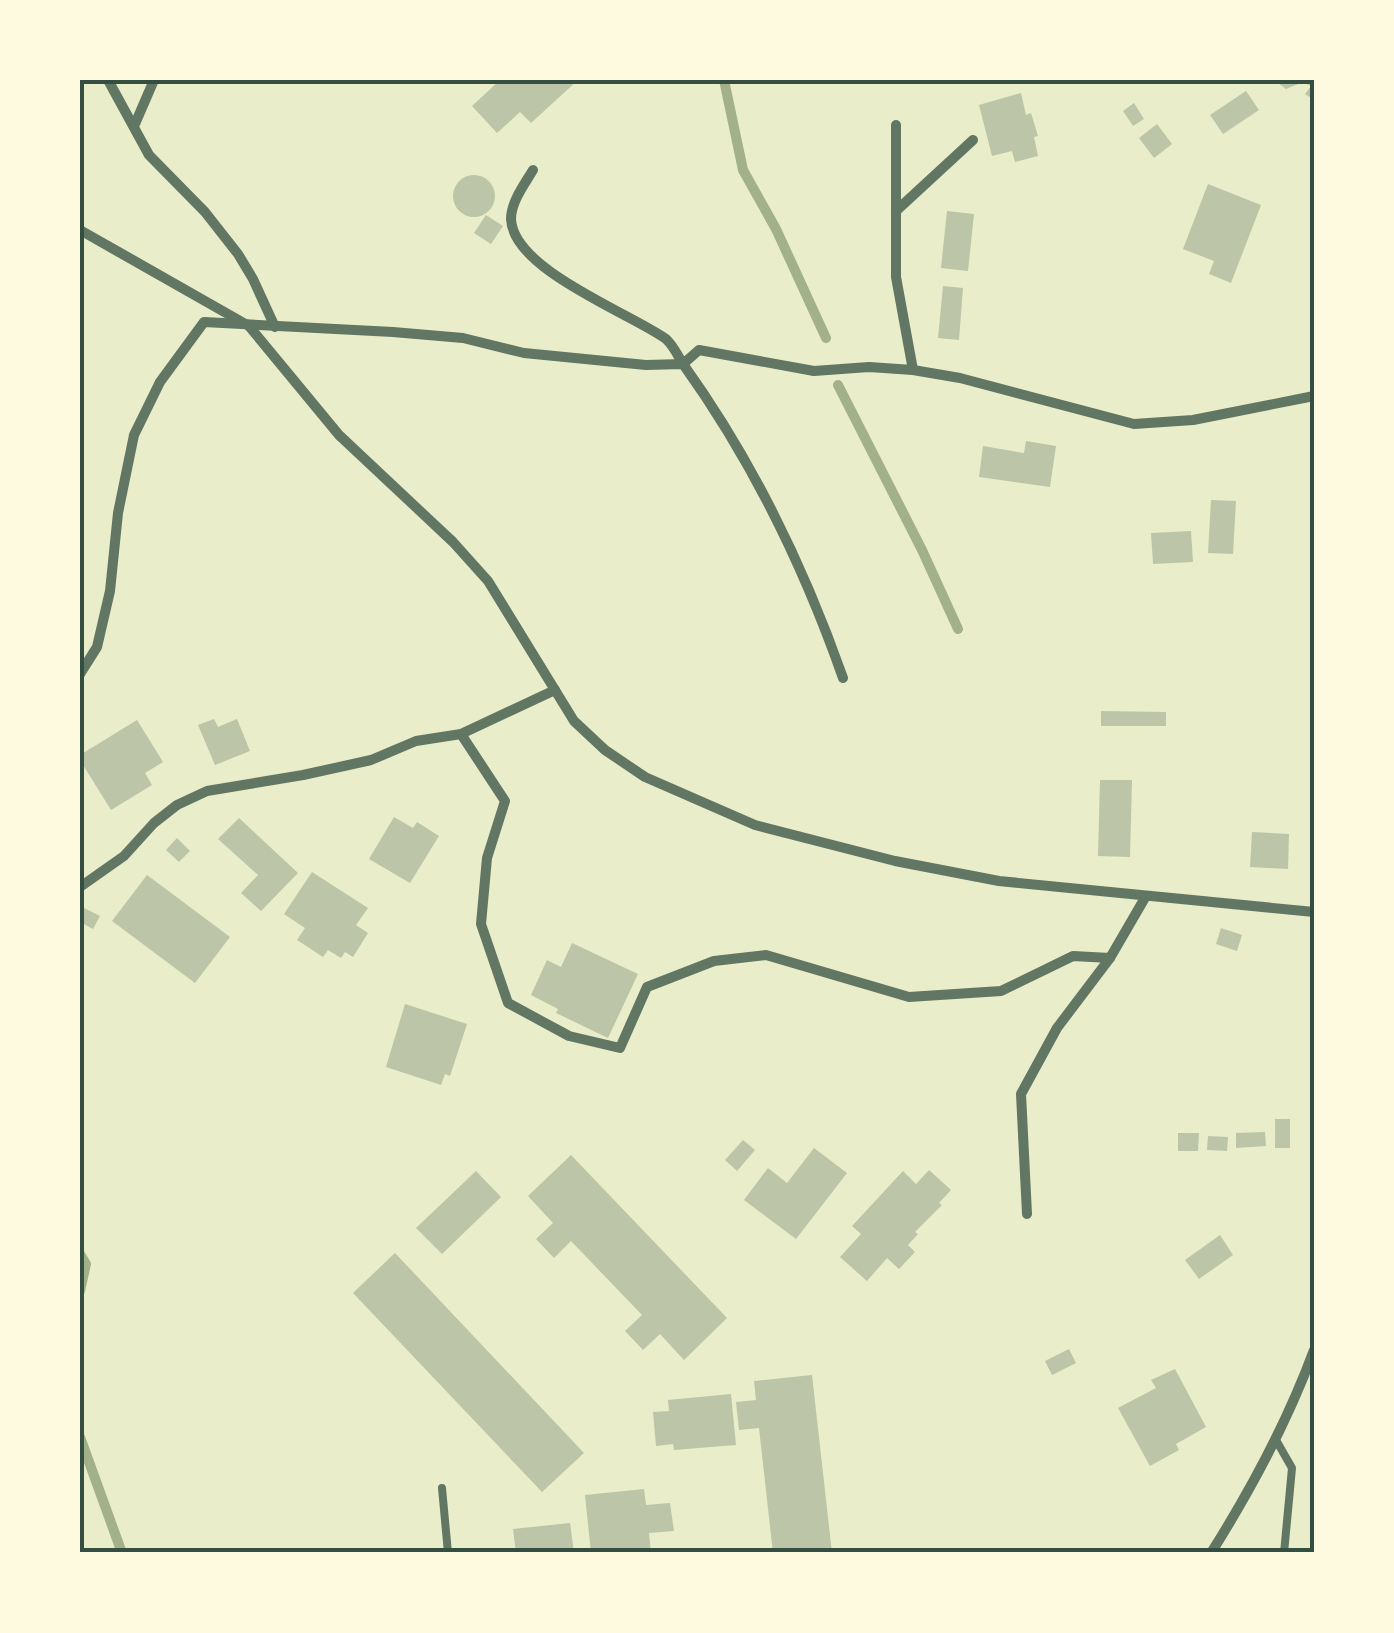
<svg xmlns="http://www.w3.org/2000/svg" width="1394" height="1633" font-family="Mulish,sans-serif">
<rect width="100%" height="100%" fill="#e9edc9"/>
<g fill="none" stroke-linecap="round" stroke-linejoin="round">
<g stroke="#a3b18a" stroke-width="10">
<path d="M 724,80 L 743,170 L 776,229 L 826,338"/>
<path d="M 838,385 L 922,550 L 958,629"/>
<path d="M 80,1254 L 86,1264 L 80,1291"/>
<path d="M 80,1437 L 122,1553"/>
</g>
</g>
<g fill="#bcc5a7">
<path d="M 500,80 L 578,80 L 531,123 L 520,112 L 497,133 L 472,106 Z"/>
<path d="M 1274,80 L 1314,80 L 1314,100 L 1305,94 L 1311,86 L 1303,82 L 1286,89 Z"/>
<path d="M 1246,91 L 1259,110 L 1223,134 L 1210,115 Z"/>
<path d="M 1021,93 L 1026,115 L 1031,113 L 1038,136 L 1034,137 L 1038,156 L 1015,162 L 1012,151 L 992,156 L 979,105 Z"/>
<path d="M 1134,103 L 1144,119 L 1133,126 L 1123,111 Z"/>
<path d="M 1157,124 L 1172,144 L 1154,158 L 1139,138 Z"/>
<circle cx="474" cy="196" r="21"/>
<path d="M 1208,184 L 1261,205 L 1231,283 L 1209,274 L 1214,261 L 1183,249 Z"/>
<path d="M 947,211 L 974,214 L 968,271 L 941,268 Z"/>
<path d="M 486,215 L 503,226 L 491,244 L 474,233 Z"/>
<path d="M 943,286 L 963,288 L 959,340 L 938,338 Z"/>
<path d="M 1026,441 L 1056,446 L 1050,487 L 979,477 L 983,446 L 1024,453 Z"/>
<path d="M 1211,500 L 1236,501 L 1233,554 L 1208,553 Z"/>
<path d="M 1191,531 L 1193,562 L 1153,564 L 1151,533 Z"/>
<path d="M 1101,711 L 1166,712 L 1166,726 L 1101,726 Z"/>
<path d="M 214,719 L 218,727 L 237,719 L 250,751 L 215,765 L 198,725 Z"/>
<path d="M 137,720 L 163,762 L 145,773 L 152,785 L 111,810 L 80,760 L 80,755 Z"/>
<path d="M 1100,780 L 1132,780 L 1130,857 L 1098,856 Z"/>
<path d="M 394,817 L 413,828 L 417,822 L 439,836 L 410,883 L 369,859 Z"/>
<path d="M 239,818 L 298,873 L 261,911 L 241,893 L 258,875 L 218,839 Z"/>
<path d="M 1252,832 L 1289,834 L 1288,869 L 1250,867 Z"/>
<path d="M 177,838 L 190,851 L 179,862 L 166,850 Z"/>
<path d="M 312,872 L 368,908 L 356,925 L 368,933 L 353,957 L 345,952 L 341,958 L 328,950 L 323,957 L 297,940 L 305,928 L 284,914 Z"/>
<path d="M 147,875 L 230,937 L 195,983 L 112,921 Z"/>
<path d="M 84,908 L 100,916 L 93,929 L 80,922 Z"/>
<path d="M 1221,928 L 1242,935 L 1237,951 L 1216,944 Z"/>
<path d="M 572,943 L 638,974 L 608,1038 L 556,1013 L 558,1009 L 531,995 L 547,960 L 561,967 Z"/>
<path d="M 405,1004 L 467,1024 L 450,1076 L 445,1074 L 441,1085 L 386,1067 Z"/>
<rect x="1275" y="1119" width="15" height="29"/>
<path d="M 1265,1132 L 1266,1146 L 1236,1148 L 1236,1133 Z"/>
<path d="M 1178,1133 L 1199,1133 L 1198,1151 L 1178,1151 Z"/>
<path d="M 1208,1136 L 1228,1137 L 1227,1151 L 1207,1150 Z"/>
<path d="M 743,1140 L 755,1150 L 737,1171 L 725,1160 Z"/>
<path d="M 814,1148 L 847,1173 L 796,1239 L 744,1200 L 768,1168 L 787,1183 Z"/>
<path d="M 571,1155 L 727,1318 L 684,1360 L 660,1334 L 643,1350 L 625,1331 L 642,1315 L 571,1241 L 554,1258 L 536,1239 L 553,1223 L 528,1196 Z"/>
<path d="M 929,1170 L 951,1190 L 939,1203 L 942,1205 L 915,1232 L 918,1234 L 908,1245 L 915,1252 L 899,1269 L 887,1258 L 867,1281 L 840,1257 L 861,1234 L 852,1226 L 903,1171 L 916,1184 Z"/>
<path d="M 476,1171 L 501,1197 L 442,1254 L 416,1228 Z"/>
<path d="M 1220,1235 L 1233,1255 L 1199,1279 L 1185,1260 Z"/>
<path d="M 395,1253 L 584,1453 L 542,1492 L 353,1293 Z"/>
<path d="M 1069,1349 L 1076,1363 L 1052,1375 L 1045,1361 Z"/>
<path d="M 1175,1369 L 1206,1427 L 1176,1444 L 1179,1450 L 1150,1466 L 1118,1408 L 1156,1388 L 1151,1380 Z"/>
<path d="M 812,1375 L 832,1553 L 773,1553 L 759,1428 L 739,1430 L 736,1402 L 756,1400 L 754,1381 Z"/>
<path d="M 731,1394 L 736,1445 L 674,1450 L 673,1444 L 656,1446 L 653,1412 L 669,1411 L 668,1400 Z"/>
<path d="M 644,1489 L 646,1505 L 670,1503 L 674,1531 L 649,1533 L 651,1553 L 591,1553 L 585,1495 Z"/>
<path d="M 570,1523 L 574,1553 L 516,1553 L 513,1529 Z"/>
</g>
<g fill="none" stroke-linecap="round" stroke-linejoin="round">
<g stroke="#617663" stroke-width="8">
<path d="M 1276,1440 L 1292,1468 L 1284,1553"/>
<path d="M 442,1488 L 448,1553"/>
</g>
<g stroke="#617663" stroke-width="10">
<path d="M 108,80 L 149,155 L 205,212 L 238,254 L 253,279 L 275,327"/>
<path d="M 135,124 L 154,80"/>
<path d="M 896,125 L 896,277 L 913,370"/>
<path d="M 533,170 C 524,185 511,202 511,219 C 513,270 630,313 666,339 C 673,345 678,356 683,364 L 699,350 L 814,371 L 869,367 L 913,370 L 960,378 L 1134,424 L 1193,420 L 1314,396"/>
<path d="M 896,211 L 973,140"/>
<path d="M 80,230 L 249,326 L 339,435 L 453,542 L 488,581 L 574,721 L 605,750 L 645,777 L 755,825 L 895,861 L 999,881 L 1314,912"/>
<path d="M 80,674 L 97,647 L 110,591 L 118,513 L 134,435 L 160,382 L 204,322 L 393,332 L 463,338 L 524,353 L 646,365 L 683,364 C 752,460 804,567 843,678"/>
<path d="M 461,734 L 505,801 L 487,858 L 481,924 L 508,1003 L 569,1036 L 620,1048 L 647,987 L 714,961 L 766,955 L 909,997 L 1001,991 L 1073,956 L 1110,958 L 1146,896"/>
<path d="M 80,887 L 124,856 L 154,823 L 177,805 L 207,791 L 303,775 L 371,760 L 416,741 L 461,734 L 555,690"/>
<path d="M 1027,1214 L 1021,1094 L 1057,1028 L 1110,958"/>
<path d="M 1211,1553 C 1252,1488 1287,1423 1314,1350"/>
</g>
</g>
<rect width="1394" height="1633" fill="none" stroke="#fefae0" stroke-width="165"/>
<rect x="82" y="82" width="1230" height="1468" fill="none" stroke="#344e41" stroke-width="4"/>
</svg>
